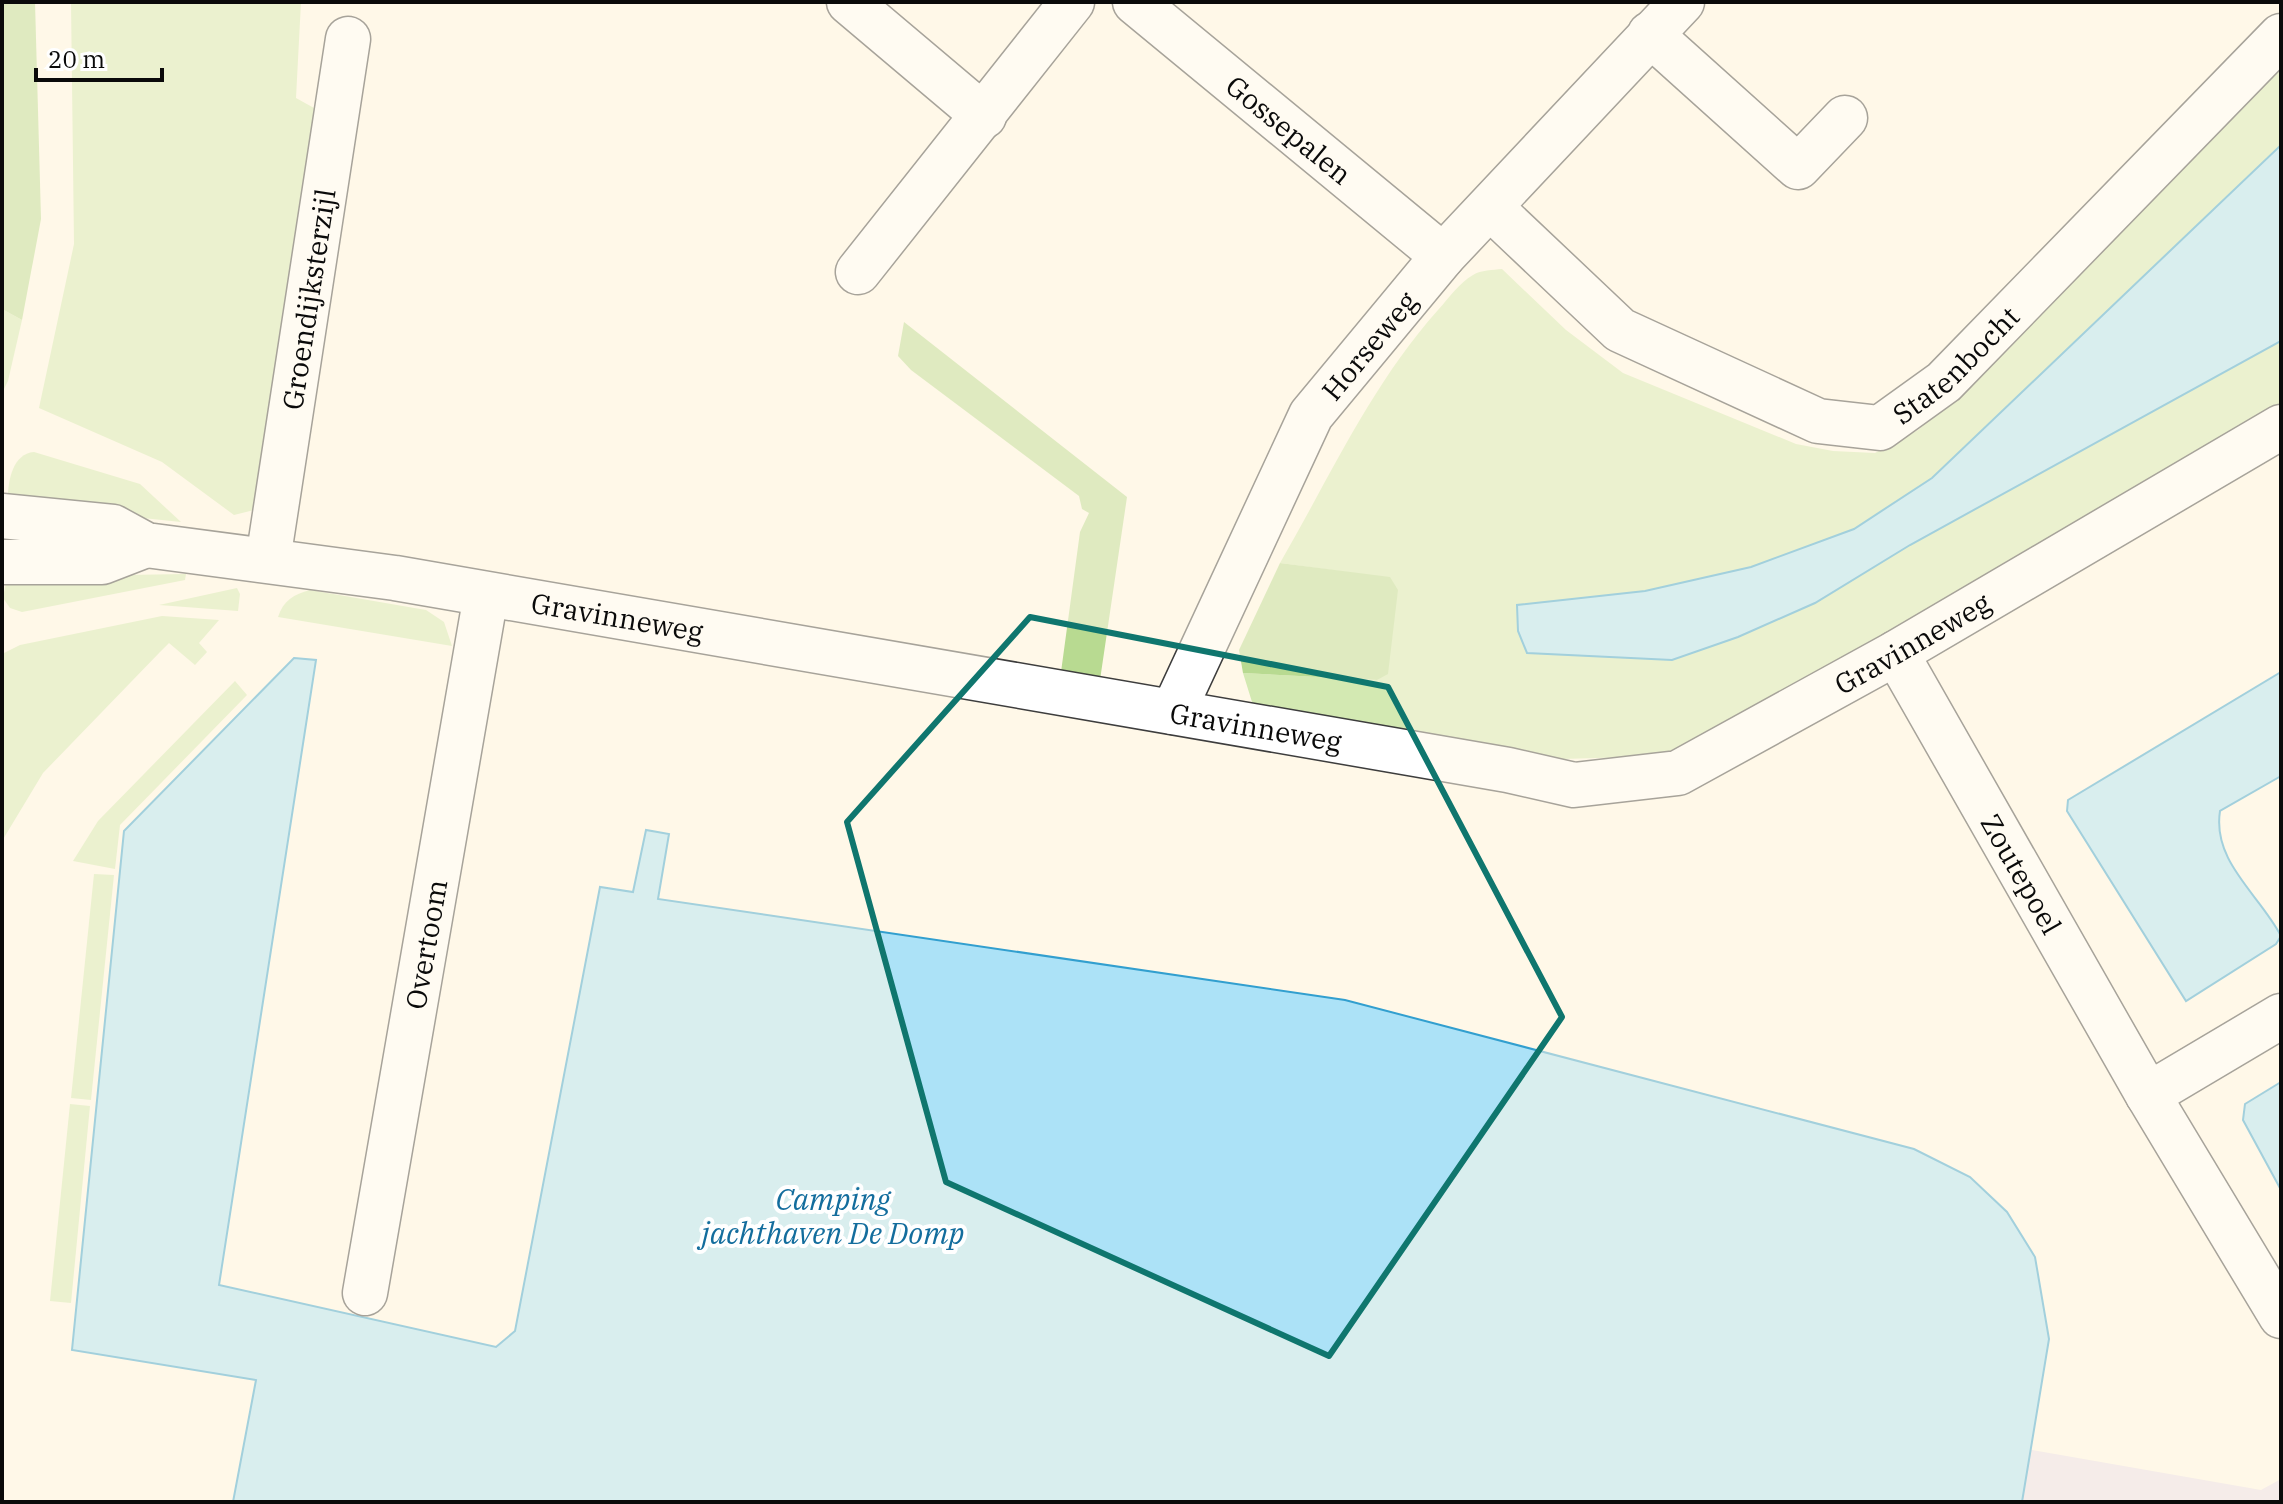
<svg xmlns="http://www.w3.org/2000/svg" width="2283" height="1504" font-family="'IBM Plex Serif',serif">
<rect width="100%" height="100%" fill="#fff8e8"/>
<path fill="#e8deea" d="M 2009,1446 L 2261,1490 L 2281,1479 L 2281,1502 L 1999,1502 Z"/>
<g fill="#d3e9b2">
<path d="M 71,2 L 301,2 L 296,98 L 314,108 L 300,244 L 254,510 L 234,515 L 162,462 L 39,408 L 74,244 Z"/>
<path d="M 2281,58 L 2281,145 L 1932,478 L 1854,529 L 1752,567 L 1645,591 L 1518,605 L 1738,637 L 1815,603 L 1910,545 L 2281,341 L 2281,404 L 1835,665 L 1667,756 L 1562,759 L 1268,711 L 1252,702 L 1243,673 L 1377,680 L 1390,578 L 1280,563 C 1330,477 1371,385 1438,310 C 1449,298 1459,283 1473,275 C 1481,270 1493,270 1502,269 L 1566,330 L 1623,373 L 1796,444 L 1833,451 L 1875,453 L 1918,430 L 2007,351 L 2213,122 Z"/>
<path d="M 2,309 L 22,320 L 8,381 L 2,393 Z"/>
<path d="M 34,452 L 140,484 L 181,522 L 8,504 C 7,485 11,454 34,452 Z"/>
<path d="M 186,574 L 185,580 L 22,612 L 10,608 L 3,598 L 7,577 Z"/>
<path d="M 237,588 L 240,594 L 238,611 L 159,605 Z"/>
<path d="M 310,590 L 426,610 L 444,622 L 452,646 L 278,617 C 283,601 294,594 310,590 Z"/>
<path d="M 162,616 L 219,620 L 199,643 L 207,652 L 195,665 L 169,643 L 160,652 L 43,773 L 2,841 L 2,654 L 20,645 Z"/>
<path d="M 235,681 L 247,695 L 120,825 L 115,869 L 73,861 L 98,821 Z"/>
<path d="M 94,874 L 114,875 L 91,1100 L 71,1098 Z"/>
<path d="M 70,1104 L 90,1106 L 71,1303 L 50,1301 Z"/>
</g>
<g fill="#b8da91">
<path d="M 2,2 L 35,2 L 41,219 L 22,320 L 2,309 Z"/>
<path d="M 904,322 L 1127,497 L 1100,680 L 1061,672 L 1080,532 L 1089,513 L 1082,509 L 1079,496 L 911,370 L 898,356 Z"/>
<path d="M 1280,563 L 1390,577 L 1398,590 L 1388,674 L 1377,680 L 1243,673 L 1239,650 Z"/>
</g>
<g fill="#ace2f7" stroke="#329fcf" stroke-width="2">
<path d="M 2281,145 L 2281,341 L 1910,545 L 1815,603 L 1738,637 L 1672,660 L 1527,653 L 1518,631 L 1517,605 L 1645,591 L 1751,567 L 1854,529 L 1932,478 Z"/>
<path d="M 294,658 L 316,660 L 219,1285 L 496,1347 L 515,1331 L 600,887 L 633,892 L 646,830 L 669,834 L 658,899 L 1345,1000 L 1914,1149 L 1970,1177 L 2007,1212 L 2035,1257 L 2049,1339 L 2022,1502 L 233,1502 L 256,1380 L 72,1350 L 124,831 Z"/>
<path d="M 2281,672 L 2281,776 L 2220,811 C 2212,862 2260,895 2281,936 L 2276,944 L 2186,1001 L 2067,811 L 2068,800 Z"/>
<path d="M 2281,1082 L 2281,1190 L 2243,1120 L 2245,1104 Z"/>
</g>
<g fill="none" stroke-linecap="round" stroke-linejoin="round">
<defs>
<g id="minor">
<path d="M 849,2 L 984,116"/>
<path id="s1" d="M 1135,2 L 1443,256"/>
<path d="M 1650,34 L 1798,167 L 1845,118"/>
<path id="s2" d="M 1490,207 L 1620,330 L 1818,421 L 1880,428 L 1944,382 L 2281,36"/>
<path d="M 858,272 L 1072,2"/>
<path id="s3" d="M 2,516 L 113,527 L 146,545 L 395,578 L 1508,770 L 1574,785 L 1678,773 L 1896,653 L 2281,427"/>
<path id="s4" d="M 268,560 L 348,39"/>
<path d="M 2,562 L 102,562 L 146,545"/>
<path id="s5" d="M 1896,653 L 2148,1095 L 2281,1316"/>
<path id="s6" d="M 1173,712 L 1311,415 L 1443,256 L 1682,2"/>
<path d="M 2148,1095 L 2281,1016"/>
<path id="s7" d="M 365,1293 L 486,595"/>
</g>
</defs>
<use href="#minor" stroke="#3d3d3d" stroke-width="47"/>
<use href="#minor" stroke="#fff" stroke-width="44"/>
</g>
<path d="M0 0H2283V1504H0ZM 1030,617 L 1388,687 L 1562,1017 L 1329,1356 L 946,1182 L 847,822 Z" fill="#fff8e8" fill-opacity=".55" fill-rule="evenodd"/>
<path fill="none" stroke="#0f766e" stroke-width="6" stroke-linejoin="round" d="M 1030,617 L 1388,687 L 1562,1017 L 1329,1356 L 946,1182 L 847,822 Z"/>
<g text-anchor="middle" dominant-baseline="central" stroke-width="8" stroke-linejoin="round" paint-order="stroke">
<g font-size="28" fill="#0a0a0a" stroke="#fff">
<text stroke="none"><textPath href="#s1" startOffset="200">Gossepalen</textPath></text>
<text stroke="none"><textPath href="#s4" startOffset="264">Groendijksterzijl</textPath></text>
<text stroke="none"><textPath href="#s6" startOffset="418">Horseweg</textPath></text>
<text stroke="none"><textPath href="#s2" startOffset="558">Statenbocht</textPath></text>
<text stroke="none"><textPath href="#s3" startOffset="626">Gravinneweg</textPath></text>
<text stroke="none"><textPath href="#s3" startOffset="1970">Gravinneweg</textPath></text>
<text stroke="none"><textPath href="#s3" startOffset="1274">Gravinneweg</textPath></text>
<text stroke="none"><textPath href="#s5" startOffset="254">Zoutepoel</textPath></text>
<text stroke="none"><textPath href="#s7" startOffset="354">Overtoom</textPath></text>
</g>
<g font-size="30" font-style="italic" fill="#136d9d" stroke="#fff">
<text x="833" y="1198">Camping<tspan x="833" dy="34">jachthaven De Domp</tspan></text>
</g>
</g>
<rect width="2283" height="1504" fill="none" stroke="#0a0a0a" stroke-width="8"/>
<path d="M36 68v12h126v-12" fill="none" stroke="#0a0a0a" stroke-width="4"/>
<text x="48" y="68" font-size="24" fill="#0a0a0a" stroke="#ffffff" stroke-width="6" paint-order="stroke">20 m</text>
</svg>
